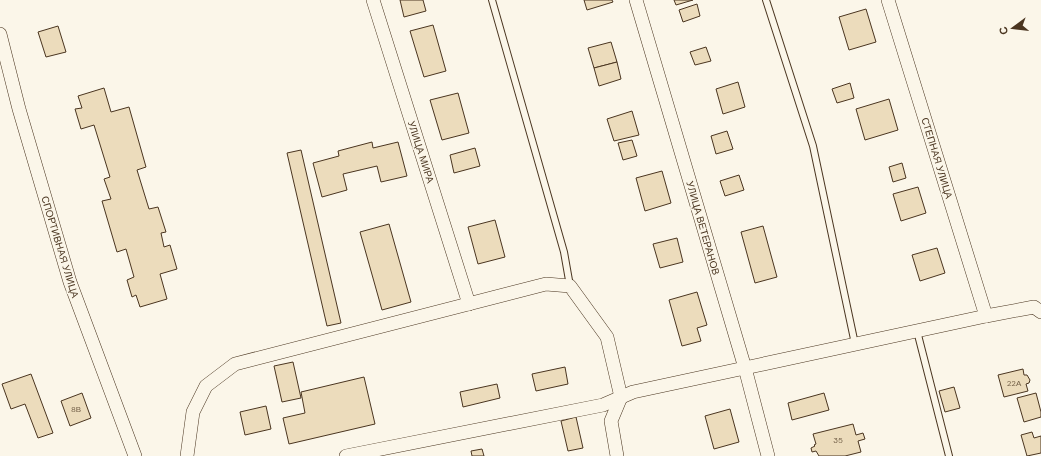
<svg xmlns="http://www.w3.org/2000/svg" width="1041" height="456" font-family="'DM Sans',sans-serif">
<rect width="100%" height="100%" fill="#fbf6e9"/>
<g fill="#ecdcbc" stroke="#4a3520">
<path d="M 400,0 L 423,0 L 426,11 L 404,17 Z"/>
<path d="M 584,0 L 612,0 L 613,2 L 587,10 Z"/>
<path d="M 674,0 L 693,0 L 676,5 Z"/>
<path d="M 697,4 L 700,16 L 683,22 L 679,10 Z"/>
<path d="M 866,9 L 876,42 L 849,50 L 839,17 Z"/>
<path d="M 433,25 L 446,71 L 424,77 L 410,31 Z"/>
<path d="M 58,26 L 66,52 L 46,57 L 38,32 Z"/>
<path d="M 611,42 L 617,62 L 594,68 L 588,48 Z"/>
<path d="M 706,47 L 711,61 L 695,65 L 690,52 Z"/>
<path d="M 617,62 L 621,79 L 599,86 L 594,68 Z"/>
<path d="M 738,82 L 745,107 L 723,114 L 716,89 Z"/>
<path d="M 850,83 L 854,98 L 837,103 L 832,89 Z"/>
<path d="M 104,88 L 111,112 L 129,107 L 146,167 L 137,170 L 149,209 L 158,207 L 166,232 L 161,233 L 164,247 L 170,245 L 177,269 L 160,274 L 167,299 L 140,307 L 136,295 L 132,297 L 127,280 L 134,277 L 126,249 L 117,252 L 102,201 L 111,199 L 104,179 L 110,177 L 94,125 L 81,129 L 75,109 L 82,108 L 78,96 Z"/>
<path d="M 458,93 L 469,133 L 442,140 L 430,100 Z"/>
<path d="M 889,99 L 898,130 L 865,140 L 856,109 Z"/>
<path d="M 632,111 L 639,135 L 614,141 L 607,119 Z"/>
<path d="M 727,131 L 733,149 L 716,154 L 711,136 Z"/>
<path d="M 632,140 L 637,156 L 623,160 L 618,143 Z"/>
<path d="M 372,142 L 373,148 L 398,142 L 407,176 L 381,182 L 377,166 L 343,174 L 347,190 L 322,197 L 313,163 L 339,156 L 338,151 Z"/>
<path d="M 475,148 L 480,166 L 454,173 L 450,155 Z"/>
<path d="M 301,150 L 341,323 L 327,326 L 287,153 Z"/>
<path d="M 902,163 L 906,178 L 893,182 L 889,167 Z"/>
<path d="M 662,171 L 671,203 L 645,211 L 636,178 Z"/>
<path d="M 739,175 L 744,190 L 725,196 L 720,181 Z"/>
<path d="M 918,187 L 926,213 L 901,221 L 893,194 Z"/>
<path d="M 495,220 L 505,257 L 478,264 L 468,227 Z"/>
<path d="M 389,224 L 411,302 L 382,310 L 360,232 Z"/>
<path d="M 763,226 L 777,277 L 755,283 L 741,232 Z"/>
<path d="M 677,238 L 683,262 L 660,268 L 653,244 Z"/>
<path d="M 937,248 L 945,273 L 920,281 L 912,255 Z"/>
<path d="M 697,292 L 707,325 L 697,328 L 701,341 L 682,346 L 669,300 Z"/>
<path d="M 293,362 L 301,398 L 282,402 L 274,366 Z"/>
<path d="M 565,367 L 568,384 L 536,391 L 532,374 Z"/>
<path d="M 1023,369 L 1024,375 L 1027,375 L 1030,380 L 1029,383 L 1026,384 L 1028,391 L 1004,397 L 998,375 Z"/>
<path d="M 31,374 L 53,433 L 38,438 L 25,404 L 11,409 L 2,384 Z"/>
<path d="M 364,377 L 375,424 L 289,444 L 283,418 L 305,413 L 301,392 Z"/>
<path d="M 497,384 L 500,398 L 463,407 L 460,392 Z"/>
<path d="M 954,387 L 960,408 L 945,412 L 939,391 Z"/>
<path d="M 82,393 L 91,418 L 70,426 L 61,401 Z"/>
<path d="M 824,393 L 829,410 L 792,420 L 788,403 Z"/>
<path d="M 1036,393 L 1041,412 L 1041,417 L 1024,422 L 1017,398 Z"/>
<path d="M 266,406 L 271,429 L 245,435 L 240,412 Z"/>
<path d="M 730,409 L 739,442 L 714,449 L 705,416 Z"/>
<path d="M 576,417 L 583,448 L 568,451 L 561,421 Z"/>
<path d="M 853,424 L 856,435 L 863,433 L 865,439 L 858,441 L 861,452 L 845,456 L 819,456 L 816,451 L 812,452 L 811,448 L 815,446 L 814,445 L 816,444 L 813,434 Z"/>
<path d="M 1032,432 L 1034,438 L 1041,436 L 1041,453 L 1027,456 L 1021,435 Z"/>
<path d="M 482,449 L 484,456 L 472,456 L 471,451 Z"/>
</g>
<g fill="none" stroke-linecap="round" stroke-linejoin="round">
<defs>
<g id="service">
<path d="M 492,0 L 564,252 L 570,286"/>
<path d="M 766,0 L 813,146 L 855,344"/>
<path d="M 917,331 L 949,456"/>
</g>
<g id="minor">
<path d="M 373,0 L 469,304"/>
<path d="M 636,0 L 745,368 L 768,456"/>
<path d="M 888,0 L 986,316"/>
<path d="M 0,34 L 19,109 L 70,282 L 135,456"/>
<path d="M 187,456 L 193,412 L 206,386 L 235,364 L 546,284 L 570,286 L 607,337 L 621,397 L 611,421 L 617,456"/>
<path d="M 346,456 L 603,405 L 633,392 L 986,316 L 1034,307 L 1041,312"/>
</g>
</defs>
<use href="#service" stroke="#4a3520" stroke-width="8"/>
<use href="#minor" stroke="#4a3520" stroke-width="14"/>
<use href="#service" stroke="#fbf6e9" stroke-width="6"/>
<use href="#minor" stroke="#fbf6e9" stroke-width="13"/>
</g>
<g text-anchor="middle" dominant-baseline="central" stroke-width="3" stroke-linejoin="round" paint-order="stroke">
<g font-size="8" fill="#725f47">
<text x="1014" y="383">22А</text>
<text x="76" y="409">8В</text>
<text x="838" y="440">35</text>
</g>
<g font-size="10" fill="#4a3520" stroke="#fbf6e9">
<text transform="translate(421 152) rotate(72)">УЛИЦА МИРА</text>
<text transform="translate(937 158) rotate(73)">СТЕПНАЯ УЛИЦА</text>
<text transform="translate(703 228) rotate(74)">УЛИЦА ВЕТЕРАНОВ</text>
<text transform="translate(60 247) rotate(73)">СПОРТИВНАЯ УЛИЦА</text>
</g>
</g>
<g transform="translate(1013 28) rotate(255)" stroke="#fbf6e9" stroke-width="3" paint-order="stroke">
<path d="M0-3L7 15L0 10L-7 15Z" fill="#4a3520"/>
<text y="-6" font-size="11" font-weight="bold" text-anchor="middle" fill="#4a3520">С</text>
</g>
</svg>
